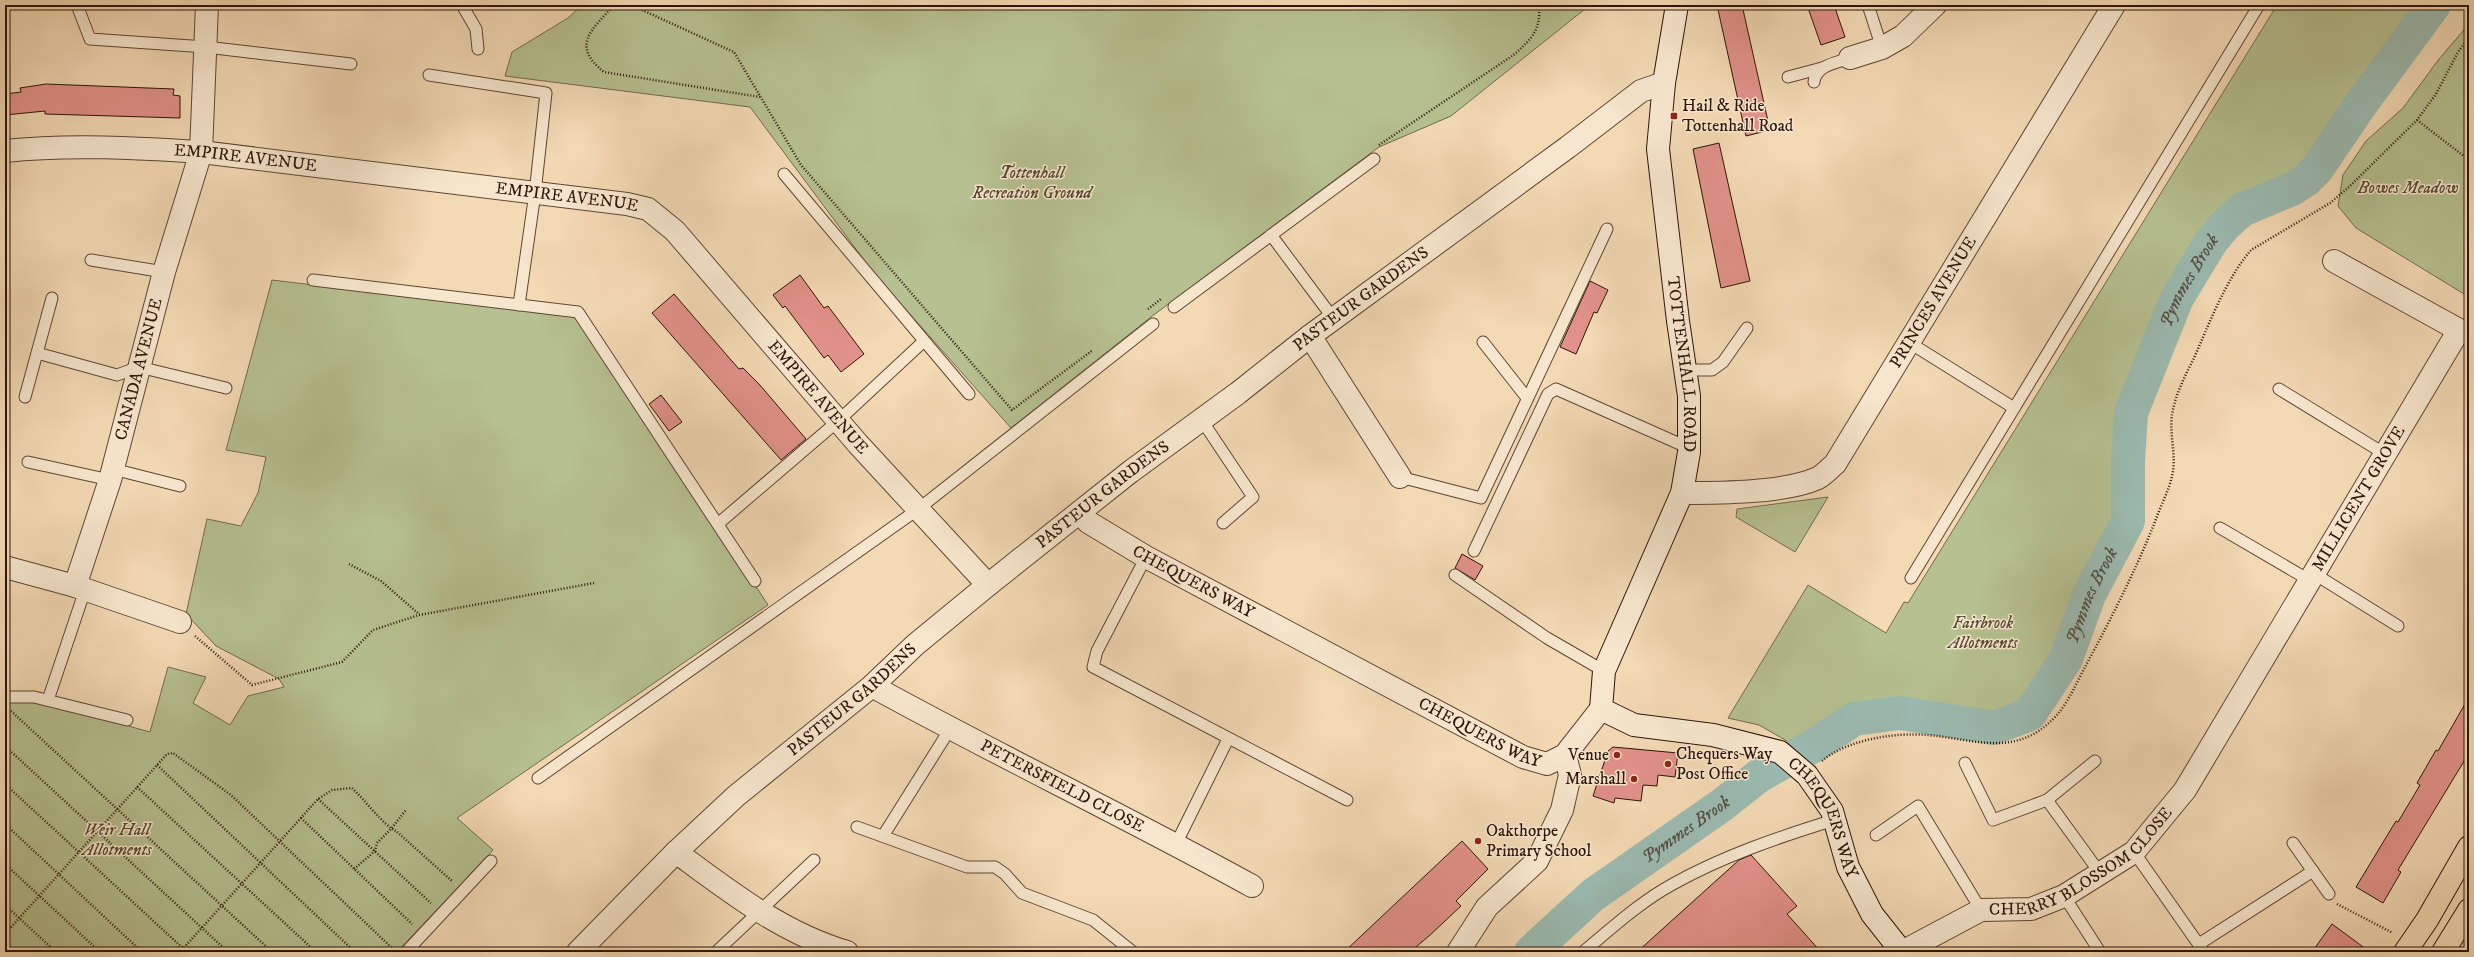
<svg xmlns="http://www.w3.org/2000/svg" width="2474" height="957" font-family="'IM FELL DW Pica',serif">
<rect width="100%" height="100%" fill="#f3d9b4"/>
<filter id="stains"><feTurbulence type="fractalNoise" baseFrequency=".005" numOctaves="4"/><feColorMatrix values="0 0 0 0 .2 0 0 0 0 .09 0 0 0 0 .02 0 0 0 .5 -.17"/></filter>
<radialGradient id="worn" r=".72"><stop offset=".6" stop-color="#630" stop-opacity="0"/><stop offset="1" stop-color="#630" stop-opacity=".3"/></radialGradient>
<g fill="#b6c090" stroke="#726a4d">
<path d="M 582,5 L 1590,5 L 1451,116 L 1379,147 L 1151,317 L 1011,428 L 876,276 L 750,107 L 505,76 L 512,52 L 568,18 Z"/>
<path d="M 2277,5 L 2420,5 L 2301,174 L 2237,204 L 2219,218 L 2173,289 L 2122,418 L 2122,515 L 2046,687 C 2026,709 2006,724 1975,716 C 1965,713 1956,709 1946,706 C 1928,702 1906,704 1888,708 C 1853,713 1823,729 1792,744 L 1759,725 L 1728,718 L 1808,585 L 1886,633 L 1904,602 L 1908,603 Z"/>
<path d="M 2469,24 L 2469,297 L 2356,228 L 2338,206 L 2343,175 L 2366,141 L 2403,108 L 2439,59 Z"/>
<path d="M 272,280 L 580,317 L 768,605 L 457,818 L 493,850 L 397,952 L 5,952 L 5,701 L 35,700 L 150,732 L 168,667 L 206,677 L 193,703 L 230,725 L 248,696 L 284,687 L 279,679 L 216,646 L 186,614 L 207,519 L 241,526 L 258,493 L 266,457 L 226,450 Z"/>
<path d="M 1828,497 L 1795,552 L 1736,517 L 1737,509 Z"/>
</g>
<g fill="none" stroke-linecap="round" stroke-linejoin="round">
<path stroke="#9bbab0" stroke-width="34" id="s1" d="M 1531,952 L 1593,895 L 1722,805 L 1760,775 L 1815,745 L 1854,719 L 1900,713 L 1994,728 L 2030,714 L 2066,659 L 2089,595 L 2128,521 L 2128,461 L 2131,413 L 2177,298 L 2211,242 L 2225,225 L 2242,210 L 2292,189 L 2306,180 L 2317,169 L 2359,107 L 2434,5"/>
</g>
<g fill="#e19189" stroke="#2d150a">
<path d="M 1717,5 L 1742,5 L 1770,130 L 1746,136 Z"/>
<path d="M 1807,5 L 1834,5 L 1845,37 L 1821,45 Z"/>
<path d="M 46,84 L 174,89 L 173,95 L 180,96 L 180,118 L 45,114 L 45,111 L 5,115 L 5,94 L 21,92 L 20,88 Z"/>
<path d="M 1719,143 L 1750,281 L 1721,288 L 1693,149 Z"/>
<path d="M 800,275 L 824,308 L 828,306 L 864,354 L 841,372 L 828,355 L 824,358 L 785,306 L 783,308 L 773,295 Z"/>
<path d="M 1590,281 L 1608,290 L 1597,313 L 1594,312 L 1576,354 L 1560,347 Z"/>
<path d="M 674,294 L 731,360 L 739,369 L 743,368 L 759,384 L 806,439 L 781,460 L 652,313 Z"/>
<path d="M 661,395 L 682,422 L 669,431 L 649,404 Z"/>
<path d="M 1462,554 L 1483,566 L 1475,580 L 1455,568 Z"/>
<path d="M 2469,697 L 2469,753 L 2398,870 L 2401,872 L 2383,903 L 2356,887 L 2396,821 L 2398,822 L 2420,785 L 2417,783 L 2436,750 L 2438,751 Z"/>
<path d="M 1613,747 L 1678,753 L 1675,777 L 1658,775 L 1657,786 L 1643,785 L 1641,801 L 1615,798 L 1614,803 L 1593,796 L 1608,751 Z"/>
<path d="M 1462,841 L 1488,869 L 1456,901 L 1461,906 L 1429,936 L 1410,952 L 1344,952 Z"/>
<path d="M 1751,855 L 1797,906 L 1787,914 L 1821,952 L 1637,952 L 1739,860 Z"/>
<path d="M 2332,924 L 2370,952 L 2312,952 Z"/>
</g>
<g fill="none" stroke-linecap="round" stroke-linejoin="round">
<defs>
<g id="lane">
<path d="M 77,5 L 90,39 L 206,47 L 351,64"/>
<path d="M 462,5 L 476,29 L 478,49"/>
<path d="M 1868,5 L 1882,48"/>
<path d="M 429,75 L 546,93 L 535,193 L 519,305"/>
<path d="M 1788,77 L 1822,68"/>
<path d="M 1814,82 C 1816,65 1836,63 1850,58"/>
<path d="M 784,174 L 969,394"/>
<path d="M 1271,235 L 1333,318"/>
<path d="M 91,260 L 164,272"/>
<path d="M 313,280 L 578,312 L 755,581"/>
<path d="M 1174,307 L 1374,159"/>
<path d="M 1483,342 L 1527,398"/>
<path d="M 1910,343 L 2014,408"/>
<path d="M 37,353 L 117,375 L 139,367 L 226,388"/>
<path d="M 1685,370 L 1712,370 L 1723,362 L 1747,328"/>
<path d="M 2279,389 L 2385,454"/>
<path d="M 25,397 L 52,298"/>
<path d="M 1201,419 L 1253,497 L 1223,523"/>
<path d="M 28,462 L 110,480"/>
<path d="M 113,469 L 180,486"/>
<path d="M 1400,477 L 1481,498 L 1607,229"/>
<path d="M 719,523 L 838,421 L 924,341"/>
<path d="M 2220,528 L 2309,580"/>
<path d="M 1474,551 L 1548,394 L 1556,389 L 1689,448"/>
<path d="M 1146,557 L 1097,651 L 1093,667 L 1347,800"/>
<path d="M 2313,573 L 2398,626"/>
<path d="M 1455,575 L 1547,638 L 1604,671"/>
<path d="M 1911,578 L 2259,5"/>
<path d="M 5,697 L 34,697 L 127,720"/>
<path d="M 48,700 L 85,590"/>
<path d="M 1965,763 L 1993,820 L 2047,800 L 2095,761"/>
<path d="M 538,778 L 917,510 L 1153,324"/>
<path d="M 2047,800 L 2100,873"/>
<path d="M 857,827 L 967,867 L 995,867 L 1005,874 L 1022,893 L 1093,920 L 1133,952"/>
<path d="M 1876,835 L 1918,806 L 1981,910"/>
<path d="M 883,836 L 950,729"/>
<path d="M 2293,843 L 2329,894"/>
<path d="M 1176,844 L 1228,739"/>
<path d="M 2134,852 L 2204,952"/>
<path d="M 2064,896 L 2100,952"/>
<path d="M 2199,944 L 2313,871"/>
<path d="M 406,952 L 491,861"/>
<path d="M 716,952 L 814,860"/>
<path d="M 1583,952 C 1612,928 1640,902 1673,884 C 1723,856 1779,837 1834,820"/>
</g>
<g id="street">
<path d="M 1850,58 L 1882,48 L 1903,36 L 1935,5"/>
<path id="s2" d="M 5,151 C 70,144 137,148 201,152 L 627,204 L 648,209 L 675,231 L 858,444 L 988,585"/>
<path d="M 1310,336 L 1400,477"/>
<path id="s3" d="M 1682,493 C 1719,493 1785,493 1818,478 C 1824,475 1830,468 1835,464 L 2114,5"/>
<path id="s4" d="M 1080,512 L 1088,522 L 1146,557 L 1523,757 L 1547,764 L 1565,755 L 1601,709"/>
<path d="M 5,567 L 75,586 L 180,622"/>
<path id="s5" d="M 75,586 L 110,480 L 164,272 L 201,152 L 207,5"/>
<path id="s6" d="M 872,686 C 997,755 1127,817 1252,886"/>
<path d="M 676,852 C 729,891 782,933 847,952"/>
<path id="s7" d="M 578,952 L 676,852 L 736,796 L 872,686 L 915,645 L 988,585 L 1130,472 L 1238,393 L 1310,336 L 1568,147 L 1641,91 L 1664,83"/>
<path d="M 1458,952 L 1487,907 L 1537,861 L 1562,810 L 1570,775 L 1565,755"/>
<path id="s8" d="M 1902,952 L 1981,910 L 2031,909 L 2064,896 L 2134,852 L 2185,790 L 2459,330 L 2334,261"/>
</g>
<g id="secondary">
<path id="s9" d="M 1677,5 L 1664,83 L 1658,149 L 1678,321 L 1689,396 L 1689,452 L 1682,493 L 1604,671 L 1601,709 L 1634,725 L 1713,735 L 1780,752 L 1807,775 L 1832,811 L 1848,867 L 1872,914 L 1902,952"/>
</g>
<g id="highway">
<path d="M 2405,952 L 2427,920 L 2469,847"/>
<path d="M 2443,952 L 2469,910"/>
</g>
</defs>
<use href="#lane" stroke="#5e4634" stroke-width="13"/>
<use href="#street" stroke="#5e4634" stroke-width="24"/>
<use href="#secondary" stroke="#2d150a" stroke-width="24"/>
<use href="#highway" stroke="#2d150a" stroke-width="24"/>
<g stroke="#2d150a" stroke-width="2.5" stroke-dasharray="1 2" stroke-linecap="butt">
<path d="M 614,5 C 592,30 570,45 604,72 L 760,97"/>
<path d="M 631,5 L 734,52 L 801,165 L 1012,410 L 1093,350"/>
<path d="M 2417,120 L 2469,160"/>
<path d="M 1379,145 L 1515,54 C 1532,38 1541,30 1539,5"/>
<path d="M 1148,309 L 1161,299"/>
<path d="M 349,564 L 381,581 L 419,614"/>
<path d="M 195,636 L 252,685 L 342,662 L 373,630 L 419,615 L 594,583"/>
<path d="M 11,711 L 272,952"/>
<path d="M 5,716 L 9,711"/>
<path d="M 5,746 L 228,952"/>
<path d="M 1822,761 C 1846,740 1895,732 1927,735 C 1976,739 2016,759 2056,716 C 2068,703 2077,682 2085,667 C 2111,619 2136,570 2156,519 C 2161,505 2169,490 2172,476 C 2177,456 2169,435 2172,415 C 2175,395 2185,376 2194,358 C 2209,324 2226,279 2251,250 L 2330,203 L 2349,187 L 2417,120 L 2436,94 L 2458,52 L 2469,37"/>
<path d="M 157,765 L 355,952"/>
<path d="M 5,784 L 187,952"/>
<path d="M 137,787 L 316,952"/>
<path d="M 318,799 L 431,903"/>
<path d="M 301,818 L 412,924"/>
<path d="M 5,824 L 142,952"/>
<path d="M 5,864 L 100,952"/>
<path d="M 354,869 L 375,851 L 377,843 L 391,829 L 406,810"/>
<path d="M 2337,904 L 2393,933"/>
<path d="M 5,905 L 56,952"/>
<path d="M 5,934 L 167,754 L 173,753 L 231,795 L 392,948"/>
<path d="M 5,943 L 15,952"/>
<path d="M 180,952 L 318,799 L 332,790 L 352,788 C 364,799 385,827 396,831 L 452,881"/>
</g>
<use href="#lane" stroke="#f7e6ce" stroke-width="11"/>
<use href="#street" stroke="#f7e6ce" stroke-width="22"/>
<use href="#secondary" stroke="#f7e6ce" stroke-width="22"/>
<use href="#highway" stroke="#f3d9b4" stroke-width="22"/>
</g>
<g fill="#8f2418" stroke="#f7e6ce" stroke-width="1.5">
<rect x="1670" y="112" width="8" height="8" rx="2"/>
<circle cx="1617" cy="755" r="4"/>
<circle cx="1668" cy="764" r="4"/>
<circle cx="1634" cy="779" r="4"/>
<circle cx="1478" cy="841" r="4"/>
</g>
<g text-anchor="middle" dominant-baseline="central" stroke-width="3" stroke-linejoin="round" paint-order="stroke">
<g font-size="17" fill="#2d150a" stroke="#f7e6ce" text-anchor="start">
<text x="1682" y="106">Hail &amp; Ride<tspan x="1682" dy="20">Tottenhall Road</tspan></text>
<text x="1676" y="754">Chequers Way<tspan x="1676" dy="20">Post Office</tspan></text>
<text x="1609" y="755" text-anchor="end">Venue</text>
<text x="1626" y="779" text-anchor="end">Marshall</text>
<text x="1486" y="831">Oakthorpe<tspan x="1486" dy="20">Primary School</tspan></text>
</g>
<g font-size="17" fill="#2d150a" stroke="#f7e6ce">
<text stroke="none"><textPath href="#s2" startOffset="241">EMPIRE AVENUE</textPath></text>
<text stroke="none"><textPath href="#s2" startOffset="565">EMPIRE AVENUE</textPath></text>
<text stroke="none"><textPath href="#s7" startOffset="1021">PASTEUR GARDENS</textPath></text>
<text stroke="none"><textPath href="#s3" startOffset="349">PRINCES AVENUE</textPath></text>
<text stroke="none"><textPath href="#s9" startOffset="362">TOTTENHALL ROAD</textPath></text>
<text stroke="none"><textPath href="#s5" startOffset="226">CANADA AVENUE</textPath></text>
<text stroke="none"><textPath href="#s2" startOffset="901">EMPIRE AVENUE</textPath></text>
<text stroke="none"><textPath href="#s7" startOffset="697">PASTEUR GARDENS</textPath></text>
<text stroke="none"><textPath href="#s8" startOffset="677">MILLICENT GROVE</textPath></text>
<text stroke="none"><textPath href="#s4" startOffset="134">CHEQUERS WAY</textPath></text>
<text stroke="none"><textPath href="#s7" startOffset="373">PASTEUR GARDENS</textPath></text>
<text stroke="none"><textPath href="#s4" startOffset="458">CHEQUERS WAY</textPath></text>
<text stroke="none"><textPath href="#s6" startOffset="215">PETERSFIELD CLOSE</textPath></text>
<text stroke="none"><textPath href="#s9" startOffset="991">CHEQUERS WAY</textPath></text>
<text stroke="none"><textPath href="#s8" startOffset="205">CHERRY BLOSSOM CLOSE</textPath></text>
</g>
<g font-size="17" font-style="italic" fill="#564832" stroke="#f7e6ce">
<text x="1032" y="173">Tottenhall<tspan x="1032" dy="20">Recreation Ground</tspan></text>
<text x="2408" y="188">Bowes Meadow</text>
<text x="1983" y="623">Fairbrook<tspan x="1983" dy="20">Allotments</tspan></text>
<text x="117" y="830">Weir Hall<tspan x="117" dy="20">Allotments</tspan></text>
</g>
<g font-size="18" font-style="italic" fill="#544f44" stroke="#f7e6ce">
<text stroke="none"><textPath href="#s1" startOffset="1050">Pymmes Brook</textPath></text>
<text stroke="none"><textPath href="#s1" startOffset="714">Pymmes Brook</textPath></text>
<text stroke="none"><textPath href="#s1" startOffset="198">Pymmes Brook</textPath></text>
</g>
</g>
<rect width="2474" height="957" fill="none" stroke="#f3d9b4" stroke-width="20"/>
<rect x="6" y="6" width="2462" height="945" fill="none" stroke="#2d150a" stroke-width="2"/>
<rect x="10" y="10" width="2454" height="937" fill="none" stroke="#2d150a"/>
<rect width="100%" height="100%" filter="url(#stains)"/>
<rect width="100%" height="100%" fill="url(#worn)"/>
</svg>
